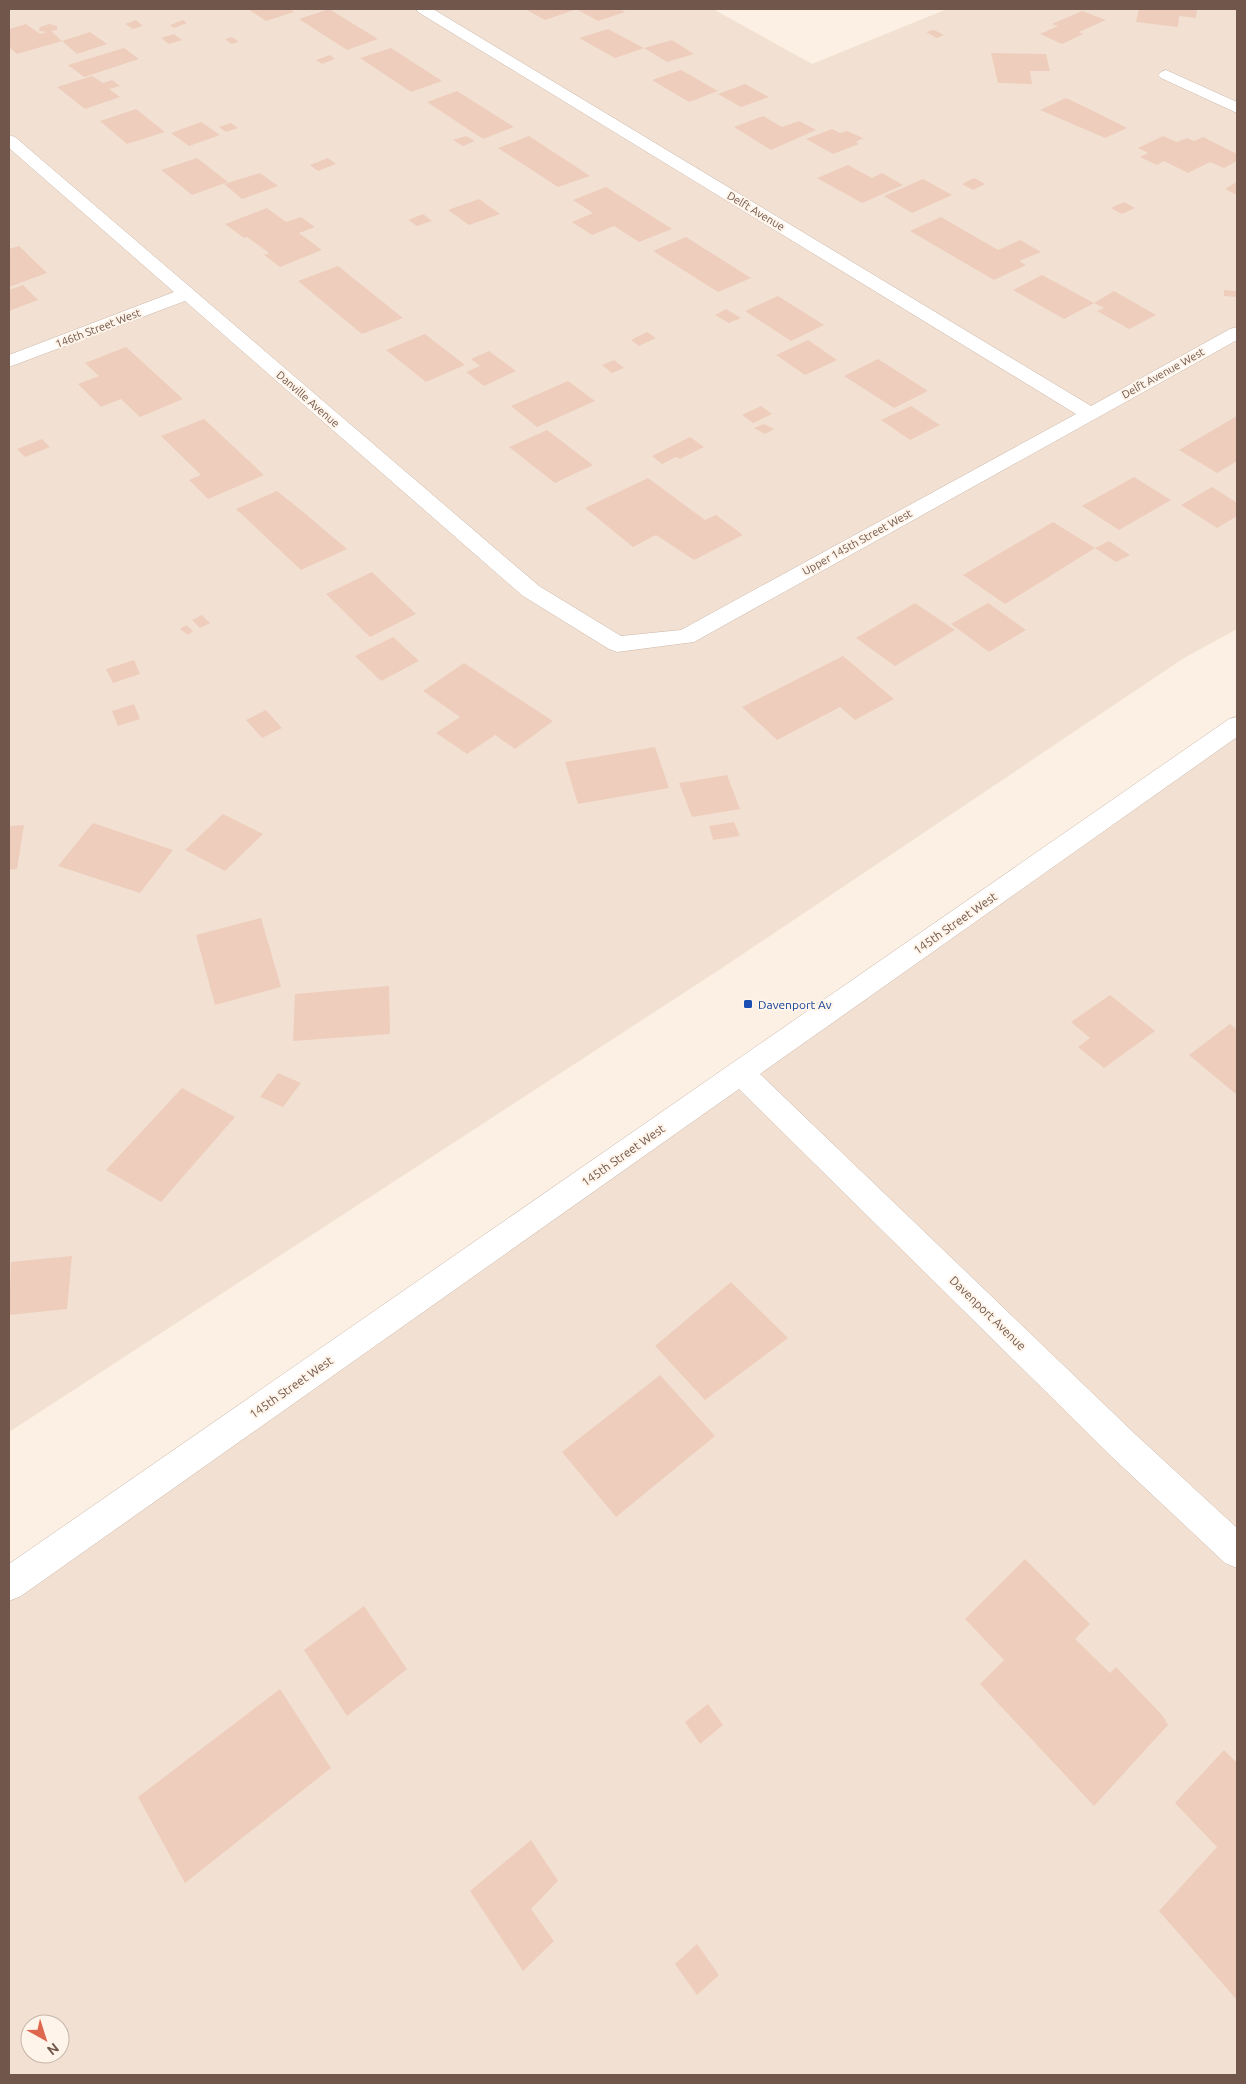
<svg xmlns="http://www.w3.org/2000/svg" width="1246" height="2084" font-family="Ubuntu,sans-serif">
<rect width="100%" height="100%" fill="#fbf0e3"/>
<g fill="#f2e1d2" fill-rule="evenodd">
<path d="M 9,9 L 713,9 L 812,64 L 947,9 L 1237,9 L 1237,629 L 1184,658 L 719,970 L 9,1432 Z"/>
<path d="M 1237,726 L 1237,2075 L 9,2075 L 9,1584 ZM 30,2024 L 60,2024 L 60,2054 L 30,2054 Z"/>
</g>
<g fill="#eecdbc">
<path d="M 248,9 L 290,9 L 294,12 L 266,21 Z"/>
<path d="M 329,9 L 378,39 L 347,50 L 299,19 Z"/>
<path d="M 525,9 L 571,9 L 574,10 L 545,20 Z"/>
<path d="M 576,9 L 619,9 L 625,12 L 598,21 Z"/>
<path d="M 1139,9 L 1197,9 L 1196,18 L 1179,16 L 1178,27 L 1136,22 Z"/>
<path d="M 1082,11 L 1106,20 L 1079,32 L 1083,34 L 1062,44 L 1040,34 L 1058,26 L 1052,24 Z"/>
<path d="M 136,20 L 143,26 L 133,29 L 125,24 Z"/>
<path d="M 183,20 L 187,23 L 174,28 L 170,25 Z"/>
<path d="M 26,24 L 40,34 L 47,32 L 39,31 L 40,27 L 49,24 L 57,26 L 57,30 L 51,31 L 62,41 L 17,54 L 9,47 L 9,29 Z"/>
<path d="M 608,29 L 644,48 L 615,58 L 579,38 Z"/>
<path d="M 934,30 L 944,35 L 937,38 L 926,32 Z"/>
<path d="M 90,32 L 107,44 L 77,54 L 62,41 Z"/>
<path d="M 174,34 L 182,40 L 169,44 L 161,38 Z"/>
<path d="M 232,37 L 239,42 L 231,44 L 225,39 Z"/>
<path d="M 672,40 L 694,54 L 667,62 L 644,48 Z"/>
<path d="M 124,48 L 139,59 L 84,77 L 68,65 Z"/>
<path d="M 391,48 L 442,81 L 411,92 L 360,58 Z"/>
<path d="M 991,53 L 1046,54 L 1050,71 L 1030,71 L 1032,84 L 998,83 Z"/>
<path d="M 330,55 L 335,59 L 322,64 L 316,60 Z"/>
<path d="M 681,70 L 718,91 L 689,102 L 652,80 Z"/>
<path d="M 92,76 L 103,83 L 112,80 L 120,86 L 109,89 L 120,97 L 85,109 L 57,87 Z"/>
<path d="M 745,84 L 769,97 L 741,107 L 718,94 Z"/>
<path d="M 457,91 L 514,127 L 483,139 L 427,102 Z"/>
<path d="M 1066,98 L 1089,109 L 1127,128 L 1105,138 L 1040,110 Z"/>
<path d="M 136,109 L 165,132 L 127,144 L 100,121 Z"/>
<path d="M 763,116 L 782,127 L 799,121 L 816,130 L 771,150 L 734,127 Z"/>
<path d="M 201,122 L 220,135 L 189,146 L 171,133 Z"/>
<path d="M 231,123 L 238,128 L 226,132 L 219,127 Z"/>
<path d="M 832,129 L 840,133 L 847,131 L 863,138 L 856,142 L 859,144 L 833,154 L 806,139 Z"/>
<path d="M 466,136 L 475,141 L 463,146 L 453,140 Z"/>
<path d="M 529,136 L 590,176 L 558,187 L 498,148 Z"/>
<path d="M 1163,136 L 1177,142 L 1187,138 L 1194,141 L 1203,137 L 1237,154 L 1237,161 L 1224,168 L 1210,162 L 1188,173 L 1164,161 L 1157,165 L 1140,157 L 1148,153 L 1138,148 Z"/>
<path d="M 197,158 L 228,182 L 192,195 L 161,170 Z"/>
<path d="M 328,158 L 336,164 L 318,171 L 310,165 Z"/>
<path d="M 848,165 L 872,178 L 882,173 L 903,185 L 862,203 L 817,178 Z"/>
<path d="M 260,173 L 278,186 L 242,199 L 224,184 Z"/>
<path d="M 974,178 L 985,184 L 973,190 L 962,184 Z"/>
<path d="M 923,179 L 952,195 L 912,213 L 884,196 Z"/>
<path d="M 1237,181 L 1237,195 L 1225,189 L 1235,183 Z"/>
<path d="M 606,187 L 672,229 L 639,242 L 614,226 L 592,235 L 572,222 L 593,213 L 573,200 Z"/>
<path d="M 479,199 L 500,214 L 469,225 L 448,210 Z"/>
<path d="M 1124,202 L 1135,208 L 1122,214 L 1111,208 Z"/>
<path d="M 267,208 L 286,222 L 301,217 L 315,227 L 299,233 L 322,250 L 280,267 L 264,255 L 269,253 L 247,237 L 244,238 L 225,224 Z"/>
<path d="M 423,214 L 432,221 L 417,226 L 408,220 Z"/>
<path d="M 941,217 L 998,250 L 1020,240 L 1041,252 L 1019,261 L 1026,265 L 994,280 L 910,231 Z"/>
<path d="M 686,237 L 751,278 L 718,292 L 653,251 Z"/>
<path d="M 19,246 L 47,273 L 9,287 L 9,249 Z"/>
<path d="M 338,266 L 403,318 L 362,334 L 298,281 Z"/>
<path d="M 1042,275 L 1094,303 L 1064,319 L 1013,290 Z"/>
<path d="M 23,285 L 38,300 L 9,311 L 9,290 Z"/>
<path d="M 1224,290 L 1237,291 L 1237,297 L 1224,296 Z"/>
<path d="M 1114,291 L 1156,315 L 1129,329 L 1097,311 L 1104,308 L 1094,303 Z"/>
<path d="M 778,296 L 824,325 L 791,341 L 745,311 Z"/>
<path d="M 726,309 L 741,318 L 729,323 L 715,315 Z"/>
<path d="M 647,332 L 656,338 L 639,346 L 631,340 Z"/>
<path d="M 425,334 L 465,365 L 426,382 L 386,350 Z"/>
<path d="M 808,340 L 837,360 L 805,375 L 776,355 Z"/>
<path d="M 126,347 L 183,399 L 140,417 L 121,399 L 101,407 L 78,384 L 99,376 L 85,363 Z"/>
<path d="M 489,351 L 516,371 L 484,386 L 466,372 L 480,366 L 471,359 Z"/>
<path d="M 878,359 L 928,391 L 894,408 L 844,376 Z"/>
<path d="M 614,360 L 624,368 L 612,373 L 602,365 Z"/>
<path d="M 568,381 L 595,401 L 537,427 L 511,406 Z"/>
<path d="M 761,406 L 772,414 L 753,423 L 742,415 Z"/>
<path d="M 911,406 L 940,425 L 910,440 L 881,420 Z"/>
<path d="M 1237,416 L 1237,461 L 1217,473 L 1179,450 Z"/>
<path d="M 204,419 L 264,475 L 208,499 L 189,480 L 201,475 L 161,436 Z"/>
<path d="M 764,424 L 774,429 L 765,434 L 754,428 Z"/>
<path d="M 547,430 L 593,465 L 555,483 L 509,447 Z"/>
<path d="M 690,437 L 704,447 L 680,459 L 676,457 L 662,464 L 652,456 Z"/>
<path d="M 42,439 L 50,447 L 25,457 L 17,449 Z"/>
<path d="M 1134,477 L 1171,500 L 1119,530 L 1082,506 Z"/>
<path d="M 648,478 L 705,520 L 716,515 L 743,535 L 694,560 L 656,535 L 633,547 L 585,508 Z"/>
<path d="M 1212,487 L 1237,503 L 1237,516 L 1217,528 L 1181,505 Z"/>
<path d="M 277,491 L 302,511 L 347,549 L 301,570 L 236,509 Z"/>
<path d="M 1053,522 L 1095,548 L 1005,604 L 963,575 Z"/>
<path d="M 1109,541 L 1130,555 L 1116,562 L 1095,548 Z"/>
<path d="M 372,572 L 416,614 L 370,637 L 326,594 Z"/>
<path d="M 915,603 L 955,630 L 895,666 L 856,638 Z"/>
<path d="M 988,603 L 1026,630 L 989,652 L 951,624 Z"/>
<path d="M 202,615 L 210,623 L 200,628 L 192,620 Z"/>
<path d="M 186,625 L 193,631 L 188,635 L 180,629 Z"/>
<path d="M 393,637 L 419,661 L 381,681 L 355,656 Z"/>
<path d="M 843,656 L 894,699 L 855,720 L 840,707 L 777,740 L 742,707 Z"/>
<path d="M 134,660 L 140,674 L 113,683 L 106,669 Z"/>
<path d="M 464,663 L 553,721 L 515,749 L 495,735 L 467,754 L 436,733 L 460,717 L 423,691 Z"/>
<path d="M 134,704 L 140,719 L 118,726 L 112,711 Z"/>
<path d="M 266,710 L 282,728 L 262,738 L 246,720 Z"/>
<path d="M 655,747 L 669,788 L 578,804 L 565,762 Z"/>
<path d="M 727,775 L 740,809 L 692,817 L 679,783 Z"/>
<path d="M 223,814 L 263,834 L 225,871 L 185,850 Z"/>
<path d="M 734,822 L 740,836 L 713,840 L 709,826 Z"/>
<path d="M 93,823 L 173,850 L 140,893 L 58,866 Z"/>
<path d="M 24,825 L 17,869 L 9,870 L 9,826 Z"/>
<path d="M 261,918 L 281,987 L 215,1005 L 196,935 Z"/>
<path d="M 389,986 L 390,1034 L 293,1041 L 295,994 Z"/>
<path d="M 1110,995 L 1155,1031 L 1104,1068 L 1078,1047 L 1090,1038 L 1071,1022 Z"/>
<path d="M 1230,1024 L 1237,1030 L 1237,1095 L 1189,1055 Z"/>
<path d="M 278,1073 L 301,1083 L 283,1107 L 260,1097 Z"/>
<path d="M 182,1088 L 235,1117 L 161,1202 L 106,1170 Z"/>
<path d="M 72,1256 L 67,1309 L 9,1315 L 11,1262 Z"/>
<path d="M 731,1282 L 788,1338 L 705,1400 L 655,1346 Z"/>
<path d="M 660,1375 L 715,1436 L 616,1517 L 562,1452 Z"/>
<path d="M 1025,1559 L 1090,1624 L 1075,1639 L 1110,1673 L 1116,1667 L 1163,1716 L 1168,1725 L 1094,1806 L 980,1684 L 1004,1660 L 965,1619 Z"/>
<path d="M 364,1606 L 407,1669 L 347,1716 L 304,1650 Z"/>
<path d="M 280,1689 L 331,1768 L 185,1883 L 138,1797 Z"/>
<path d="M 708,1704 L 723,1725 L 700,1744 L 685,1722 Z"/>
<path d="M 1224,1750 L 1237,1763 L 1237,2000 L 1159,1911 L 1217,1847 L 1175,1803 Z"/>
<path d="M 531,1840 L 558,1881 L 531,1909 L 554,1941 L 523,1971 L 470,1891 Z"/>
<path d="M 697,1944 L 719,1975 L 697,1995 L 675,1964 Z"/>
</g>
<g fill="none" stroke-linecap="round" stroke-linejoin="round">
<defs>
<g id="minor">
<path d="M 416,9 L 433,9 L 1091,406 L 1230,329 L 1237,327 L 1237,340 L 694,642 L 617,652 L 609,649 L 523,596 L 185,301 L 9,367 L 9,355 L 174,292 L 9,148 L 9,135 L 15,137 L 539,586 L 621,636 L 681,630 L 1076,414 L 418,12 Z"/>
<path d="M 1166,70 L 1237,102 L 1237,113 L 1161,78 L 1158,75 L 1161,72 Z"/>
<path d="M 1237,717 L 1237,737 L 760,1074 L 1135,1434 L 1237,1528 L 1237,1568 L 1225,1563 L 1111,1456 L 739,1089 L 21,1596 L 9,1601 L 9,1564 L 1229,719 Z"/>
</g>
</defs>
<use href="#minor" stroke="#cbb7aa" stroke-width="1"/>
<use href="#minor" fill="#fff" fill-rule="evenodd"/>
</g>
<rect fill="#1a4fb4" stroke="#fef4e9" stroke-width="2" x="743" y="999" width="10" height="10" rx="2.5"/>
<g text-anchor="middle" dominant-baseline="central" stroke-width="4" stroke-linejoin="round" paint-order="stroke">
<g font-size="11" fill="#71564b" stroke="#fef4e9">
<text transform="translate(756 211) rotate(31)">Delft Avenue</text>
<text transform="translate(98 328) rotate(-21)">146th Street West</text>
<text transform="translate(1163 373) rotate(-29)">Delft Avenue West</text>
<text transform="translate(308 399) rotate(41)">Danville Avenue</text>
<text transform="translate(857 542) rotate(-29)">Upper 145th Street West</text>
</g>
<g font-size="12" fill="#71564b" stroke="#fef4e9">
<text transform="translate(955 923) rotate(-35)">145th Street West</text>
<text transform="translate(623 1155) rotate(-35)">145th Street West</text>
<text transform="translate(988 1313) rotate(44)">Davenport Avenue</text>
<text transform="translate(291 1387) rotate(-35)">145th Street West</text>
</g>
<g font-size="12" fill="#164399" stroke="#fef4e9" text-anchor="start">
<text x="758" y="1004">Davenport Av</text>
</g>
</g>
<rect width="1246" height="2084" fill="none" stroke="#71564b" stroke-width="20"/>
<g transform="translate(45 2039) rotate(141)"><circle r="24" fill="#fef4e9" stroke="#c6b5aa"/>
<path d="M0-4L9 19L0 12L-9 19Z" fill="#de674f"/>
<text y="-8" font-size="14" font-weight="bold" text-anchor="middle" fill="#71564b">N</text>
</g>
</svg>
